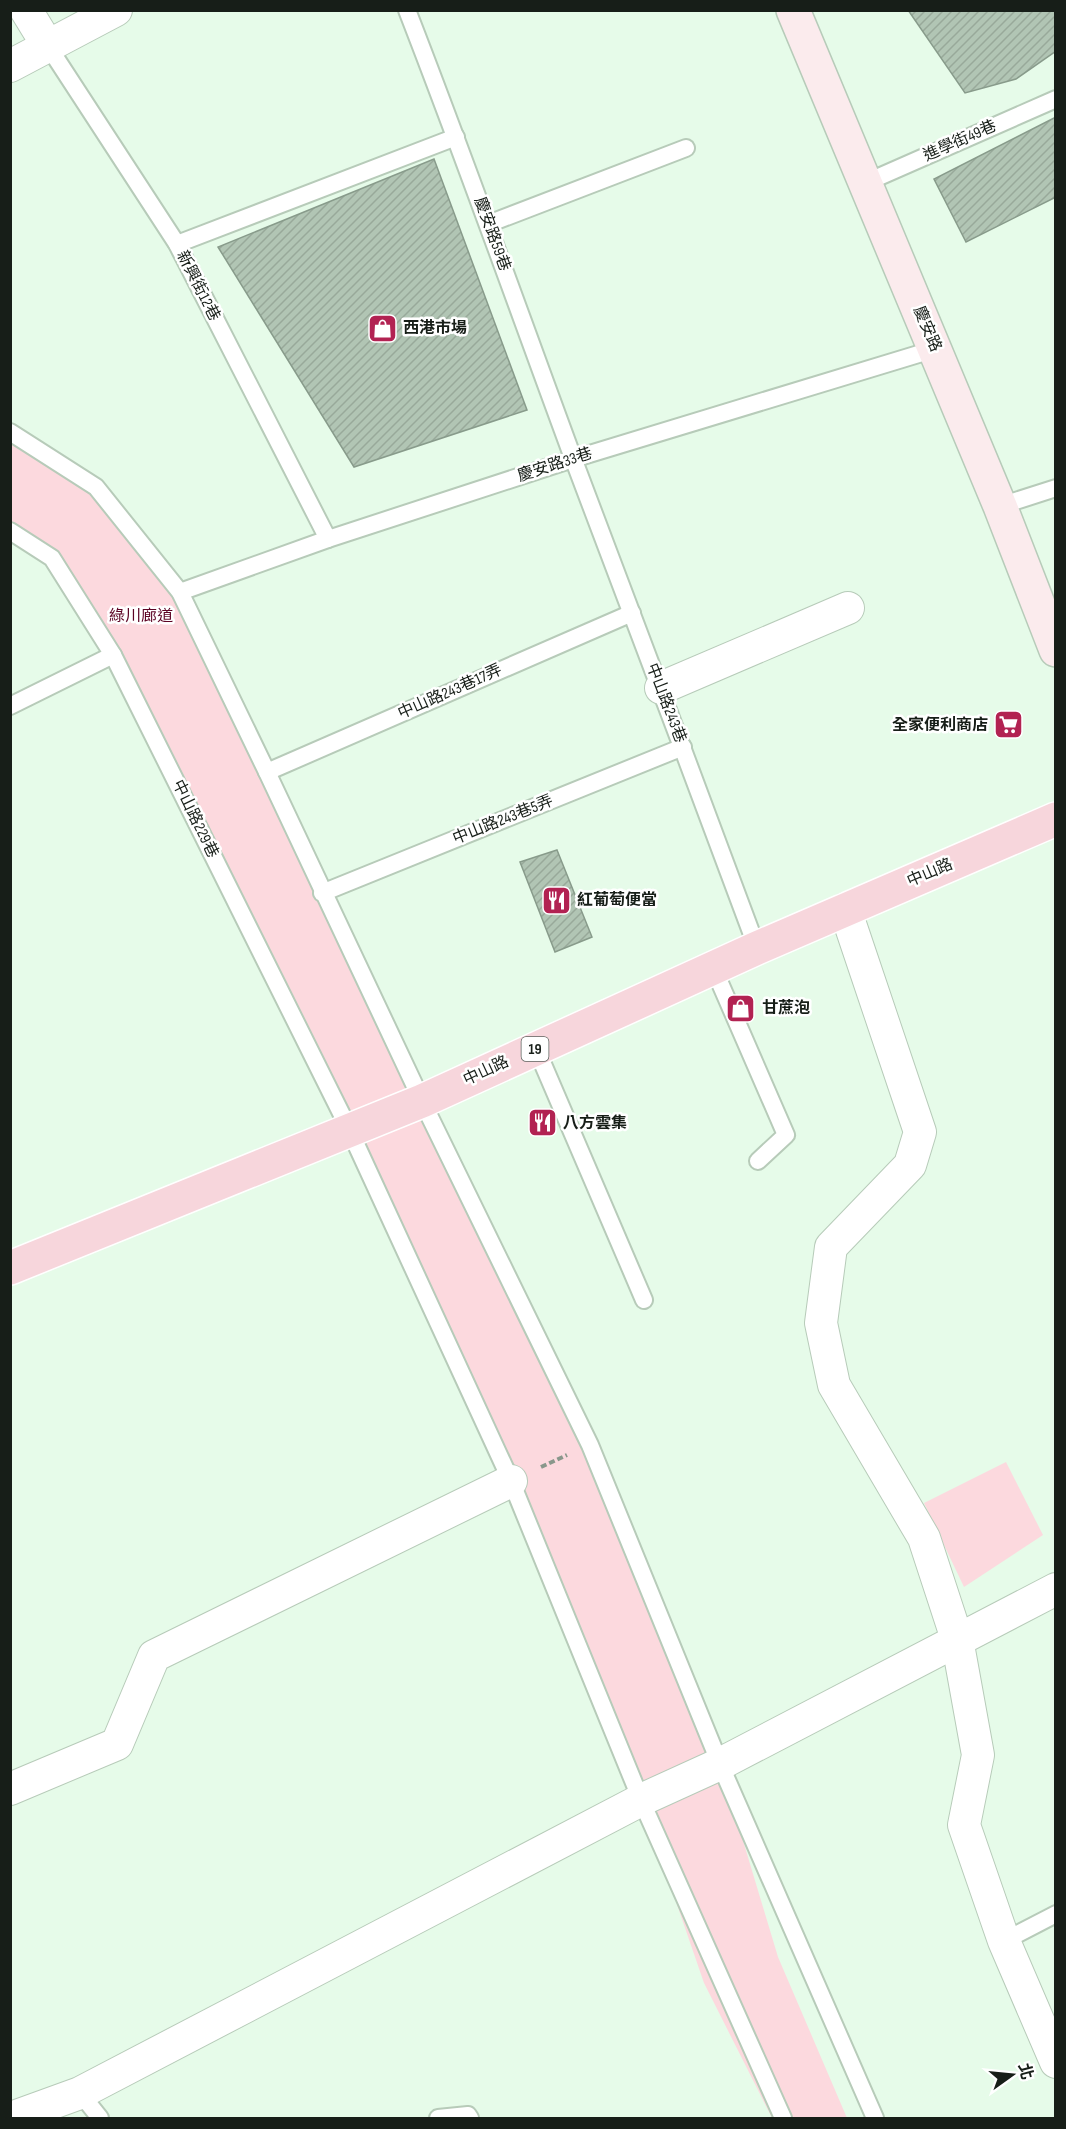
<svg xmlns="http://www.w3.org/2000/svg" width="1066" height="2129" font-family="'Sofia Sans Condensed','Noto Sans TC',sans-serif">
<defs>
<pattern id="building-hatch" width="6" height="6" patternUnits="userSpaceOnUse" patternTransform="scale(1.5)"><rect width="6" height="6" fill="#b1c5b4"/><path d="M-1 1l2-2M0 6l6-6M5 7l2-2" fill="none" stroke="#98a99a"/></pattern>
</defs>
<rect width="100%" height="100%" fill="#e6fbe9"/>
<g fill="#fcd9de">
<path d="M 10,432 L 96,487 L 180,592 L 590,1445 L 720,1764 L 778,1957 L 847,2118 L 772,2118 L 704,1983 L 641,1800 L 511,1481 L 113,655 L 52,558 L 11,531 Z"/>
<path d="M 1006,1462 L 1043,1535 L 964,1587 L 924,1503 Z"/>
</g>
<g fill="url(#building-hatch)" stroke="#889b8b" stroke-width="1.5">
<path d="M 908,10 L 1056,10 L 1056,51 L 1016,79 L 965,93 Z"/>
<path d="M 1056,117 L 1056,197 L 966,242 L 934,179 Z"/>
<path d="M 434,159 L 527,410 L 354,467 L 218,247 Z"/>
<path d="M 557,850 L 592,937 L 555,952 L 520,862 Z"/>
</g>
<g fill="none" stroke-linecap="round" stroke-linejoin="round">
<defs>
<g id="service">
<path d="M 407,10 C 465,159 518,309 573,458 C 634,622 697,784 757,948"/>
<path d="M 48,46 L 177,244 L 328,539"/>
<path d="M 865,183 L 1056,99"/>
<path d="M 488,224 L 686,148"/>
<path d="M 177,244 L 456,137"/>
<path d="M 10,432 L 96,487 L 180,592 L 267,772 L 422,1101 L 590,1445 L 720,1764 L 875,2118"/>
<path d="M 1000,506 L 1056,488"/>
<path d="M 10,531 L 52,558 L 113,655 L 349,1129 L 511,1481 L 641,1800 L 783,2118"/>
<path d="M 180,592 L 328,539 L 573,459 L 935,349"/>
<path d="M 10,706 L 113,655"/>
<path d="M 267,772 L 632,613"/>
<path d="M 322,893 L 683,747"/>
<path d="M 713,967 L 786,1135 L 758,1161"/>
<path d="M 536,1048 L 644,1300"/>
<path d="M 1004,1941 L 1056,1914"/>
<path d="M 80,2093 L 100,2118"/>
<path d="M 438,2118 L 468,2115 L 470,2118"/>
</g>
<g id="minor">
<path d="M 26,10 L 48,46"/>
<path d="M 10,66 L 116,10"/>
<path d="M 661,688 L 848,608"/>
<path d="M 845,909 L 920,1132 L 910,1165 L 831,1247 L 821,1323 L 834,1385 L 924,1538 L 957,1639 L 978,1755 L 964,1825 L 1004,1941 L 1056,2062"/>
<path d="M 10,1789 L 117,1744 L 154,1656 L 511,1481"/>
<path d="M 11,2118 L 80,2093 L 641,1800 L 720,1764 L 1056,1589"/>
</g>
<path id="secondary" d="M 793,10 L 1000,506 L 1056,650"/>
<path id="primary" d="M 10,1268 L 422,1101 L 757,948 L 1056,819"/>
</defs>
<use href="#service" stroke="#b7cbb9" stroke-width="20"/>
<use href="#minor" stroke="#b7cbb9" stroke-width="34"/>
<use href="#secondary" stroke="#b7cbb9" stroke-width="36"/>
<use href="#primary" stroke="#fff" stroke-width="36"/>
<path stroke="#89978b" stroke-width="4" stroke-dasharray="6 3" stroke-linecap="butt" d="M 541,1467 L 567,1455"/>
<use href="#service" stroke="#fff" stroke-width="16"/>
<use href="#minor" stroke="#fff" stroke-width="32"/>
<use href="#secondary" stroke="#fbebed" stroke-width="33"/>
<use href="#primary" stroke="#f7d6dc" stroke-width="33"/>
</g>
<defs>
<symbol id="shop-square" viewBox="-11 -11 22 22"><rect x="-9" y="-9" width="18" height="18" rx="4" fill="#b22252" stroke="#fff"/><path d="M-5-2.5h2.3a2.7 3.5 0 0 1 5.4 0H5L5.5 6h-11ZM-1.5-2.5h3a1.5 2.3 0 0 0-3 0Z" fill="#fff"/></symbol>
<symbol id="supermarket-square" viewBox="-11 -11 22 22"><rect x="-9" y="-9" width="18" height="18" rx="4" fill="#b22252" stroke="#fff"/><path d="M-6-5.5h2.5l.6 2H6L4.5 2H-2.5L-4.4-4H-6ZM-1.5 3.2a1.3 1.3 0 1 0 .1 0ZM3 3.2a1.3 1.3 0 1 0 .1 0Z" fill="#fff"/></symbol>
<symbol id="restaurant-square" viewBox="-11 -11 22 22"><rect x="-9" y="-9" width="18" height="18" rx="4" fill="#b22252" stroke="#fff"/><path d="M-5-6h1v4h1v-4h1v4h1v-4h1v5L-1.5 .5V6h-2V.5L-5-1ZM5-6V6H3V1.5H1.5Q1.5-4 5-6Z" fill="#fff"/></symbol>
</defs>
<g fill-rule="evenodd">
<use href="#shop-square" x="366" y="312" width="33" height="33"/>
<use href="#supermarket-square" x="992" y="708" width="33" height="33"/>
<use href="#restaurant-square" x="540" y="884" width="33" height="33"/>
<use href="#shop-square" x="724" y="992" width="33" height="33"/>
<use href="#restaurant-square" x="526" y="1106" width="33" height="33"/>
</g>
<g text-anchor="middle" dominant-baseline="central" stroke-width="5" stroke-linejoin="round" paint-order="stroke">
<rect fill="#fff" stroke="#5d625d" stroke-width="1.5" x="521.5" y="1037" width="27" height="24" rx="4.5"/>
<g font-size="15" font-weight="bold" fill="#171e18">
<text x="535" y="1049">19</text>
</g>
<g font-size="16" fill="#171e18" stroke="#fff">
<text transform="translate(960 141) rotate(-24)">進學街49巷</text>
<text transform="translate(492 234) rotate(70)">慶安路59巷</text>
<text transform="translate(198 286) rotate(63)">新興街12巷</text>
<text transform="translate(927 329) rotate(67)">慶安路</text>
<text transform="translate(555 465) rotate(-18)">慶安路33巷</text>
<text transform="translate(450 692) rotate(-24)">中山路243巷17弄</text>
<text transform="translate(666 703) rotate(69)">中山路243巷</text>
<text transform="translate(195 819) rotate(64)">中山路229巷</text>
<text transform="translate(503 820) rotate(-22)">中山路243巷5弄</text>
<text transform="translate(930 873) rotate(-23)">中山路</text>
<text transform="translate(486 1071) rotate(-25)">中山路</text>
</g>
<g font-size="16" font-weight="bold" fill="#171e18" stroke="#fff" text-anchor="start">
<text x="403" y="328">西港市場</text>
<text x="988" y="725" text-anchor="end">全家便利商店</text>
<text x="577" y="900">紅葡萄便當</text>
<text x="762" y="1008">甘蔗泡</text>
<text x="563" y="1123">八方雲集</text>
</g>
<g font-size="16" fill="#5c0424" stroke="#fff">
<text x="141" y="616">綠川廊道</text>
</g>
</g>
<rect width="1066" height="2129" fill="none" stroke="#171e18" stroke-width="24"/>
<g transform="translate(1012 2075) rotate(75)" stroke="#ffffff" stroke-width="4.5" paint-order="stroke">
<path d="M0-4.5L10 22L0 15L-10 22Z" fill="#171e18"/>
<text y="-9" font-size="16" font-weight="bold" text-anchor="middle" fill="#171e18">北</text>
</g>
</svg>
